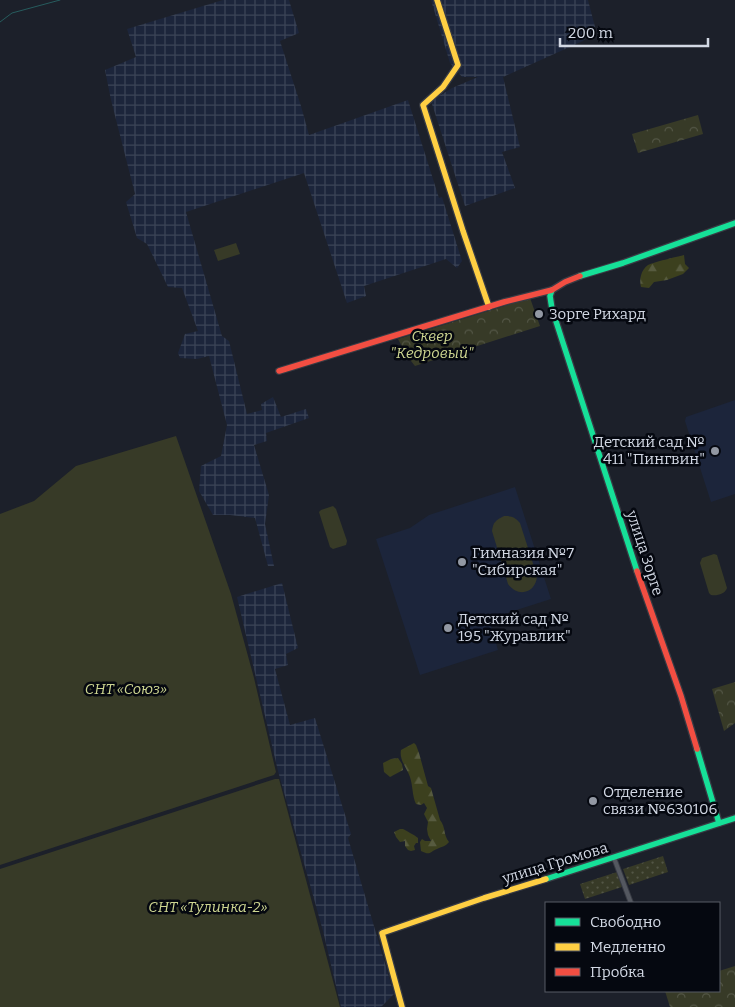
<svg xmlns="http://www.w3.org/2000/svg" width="735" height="1007" font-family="Bitter,serif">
<defs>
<pattern id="industrial-grid" width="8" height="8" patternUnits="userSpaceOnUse" patternTransform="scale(1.25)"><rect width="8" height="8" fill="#1c253b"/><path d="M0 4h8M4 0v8" fill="none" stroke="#3c4457"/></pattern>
<pattern id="grass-dots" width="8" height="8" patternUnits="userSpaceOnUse" patternTransform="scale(1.25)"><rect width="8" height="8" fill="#373a27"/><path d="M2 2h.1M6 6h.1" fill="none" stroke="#535646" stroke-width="1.8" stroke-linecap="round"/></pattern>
<pattern id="forest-firs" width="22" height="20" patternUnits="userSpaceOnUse" patternTransform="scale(1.25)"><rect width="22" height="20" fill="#3c401e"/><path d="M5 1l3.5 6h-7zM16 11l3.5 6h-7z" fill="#575b3f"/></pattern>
<pattern id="park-crowns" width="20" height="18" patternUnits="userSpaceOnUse" patternTransform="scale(1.25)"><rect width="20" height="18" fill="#373a27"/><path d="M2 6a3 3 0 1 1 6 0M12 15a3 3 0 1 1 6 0" fill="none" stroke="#535646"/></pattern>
</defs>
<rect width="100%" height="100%" fill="#1c202a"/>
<g fill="#1c253b">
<path d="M 735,400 L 735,494 L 711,502 L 685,421 L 686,417 Z"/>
<path d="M 515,487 L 551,599 L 489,619 L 498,650 L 420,675 L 376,539 L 410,528 L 429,515 Z"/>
</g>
<g fill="url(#industrial-grid)">
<path d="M 223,0 L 289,0 L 299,33 L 280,41 L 301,106 L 309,135 L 408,100 L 439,198 L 442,197 L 462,261 L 457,268 L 446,259 L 364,286 L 366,296 L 347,303 L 304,173 L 186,212 L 222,336 L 229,341 L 247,414 L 262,410 L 261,404 L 273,397 L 281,417 L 306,409 L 309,418 L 266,433 L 267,441 L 254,445 L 269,495 L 265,524 L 274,566 L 268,566 L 255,518 L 230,515 L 213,515 L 199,491 L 201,466 L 221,456 L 227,425 L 209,356 L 197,359 L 180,358 L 178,353 L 185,334 L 198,331 L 182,288 L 168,287 L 147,244 L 137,238 L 126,202 L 135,194 L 111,100 L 105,70 L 136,57 L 127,29 Z"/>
<path d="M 431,0 L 588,0 L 595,27 L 583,41 L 503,77 L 520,147 L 502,152 L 515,188 L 465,206 L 431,101 L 452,88 L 478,77 L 462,77 L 450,63 Z"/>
<path d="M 282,583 L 298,648 L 286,654 L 288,665 L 275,669 L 290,725 L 315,718 L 351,834 L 348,838 L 394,994 L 381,1007 L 341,1007 L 323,931 L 278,771 L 237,597 Z"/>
</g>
<g fill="url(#grass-dots)">
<path d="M 663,856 L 668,872 L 629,885 L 623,869 Z"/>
<path d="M 617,872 L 622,887 L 585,899 L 580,884 Z"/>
</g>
<g fill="url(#forest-firs)">
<path d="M 684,255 L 685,264 L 689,268 L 683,274 L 667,280 L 654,282 L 649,288 L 641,287 C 639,279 641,270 648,265 C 654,262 676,257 684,255 Z"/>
<path d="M 414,743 L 416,745 L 419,753 L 428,786 L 431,788 L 440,820 C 446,827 443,835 449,842 C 445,847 443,846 437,849 C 429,852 431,856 421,851 L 420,842 L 422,839 L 425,841 L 431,841 L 428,835 L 427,829 L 428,822 L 424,814 L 427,808 L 424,803 L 421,805 L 416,804 C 412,795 413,786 410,777 C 407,768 399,760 401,750 Z"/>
<path d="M 398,758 L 402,764 L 403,770 L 390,777 L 384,772 L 383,763 L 391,759 Z"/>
<path d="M 400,829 L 403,829 C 408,832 413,834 418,838 L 418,843 L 416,843 L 414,846 L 415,850 L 411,851 L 408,850 L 405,846 L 405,841 L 400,842 L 396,837 L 394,832 Z"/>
</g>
<g fill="url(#park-crowns)">
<path d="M 698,115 L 703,134 L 638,153 L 632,134 Z"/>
<path d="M 530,298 L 540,326 L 415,366 L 407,356 L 398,339 Z"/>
<path d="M 735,682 L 735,723 L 724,731 L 712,689 Z"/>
<path d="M 735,966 L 735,1007 L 670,1007 L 665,991 L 719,991 L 719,971 Z"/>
</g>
<g fill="#373a27">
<path d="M 236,243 L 240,254 L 218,261 L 214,250 Z"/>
<path d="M 176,436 L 231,594 L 254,678 L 276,772 L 274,775 L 0,865 L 0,514 L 34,501 L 76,466 Z"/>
<path d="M 333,506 L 336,509 L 347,541 L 346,545 L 333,549 L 330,547 L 319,512 L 321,510 Z"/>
<path d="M 504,516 C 512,516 515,517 520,523 L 537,576 C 536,593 518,598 508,584 L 492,531 C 493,522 496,520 504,516 Z"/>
<path d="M 714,554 L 717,555 L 727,588 C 725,594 717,596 711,595 L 709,593 L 700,563 L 702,558 Z"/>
<path d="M 275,779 L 279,779 L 340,1007 L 0,1007 L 0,869 Z"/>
</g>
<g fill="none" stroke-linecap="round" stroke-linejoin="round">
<path stroke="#275c5e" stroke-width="1" d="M 0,22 L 12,13 L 60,0"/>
<defs>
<path id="street" d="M 614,858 L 631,903"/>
<g id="fast">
<path d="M 580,276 L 623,263 L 735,223"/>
<path d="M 552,290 L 550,296 L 552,309 L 637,571"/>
<path d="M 697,749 L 719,823"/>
<path d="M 546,879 L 735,818"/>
</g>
<g id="slow">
<path d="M 437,0 L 458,65 L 443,87 L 423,105 L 463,231 L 489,307"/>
<path d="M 402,1007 L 382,933 L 484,898 L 546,879"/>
</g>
<g id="jam">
<path d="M 279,371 L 504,302 L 552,290 L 565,282 L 580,276"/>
<path d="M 637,571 L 681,696 L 697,749"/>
</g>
</defs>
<use href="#street" stroke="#383b44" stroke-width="6"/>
<use href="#fast" stroke="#383b44" stroke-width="8"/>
<use href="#slow" stroke="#383b44" stroke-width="8"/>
<use href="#jam" stroke="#383b44" stroke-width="8"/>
<use href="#street" stroke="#545860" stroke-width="4"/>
<use href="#fast" stroke="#16e098" stroke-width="5.5"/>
<use href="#slow" stroke="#ffcf43" stroke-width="5.5"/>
<use href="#jam" stroke="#f24e42" stroke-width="5.5"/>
</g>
<g fill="#9298a3" stroke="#050810" stroke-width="2">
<circle cx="539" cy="314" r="5"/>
<circle cx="715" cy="451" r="5"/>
<circle cx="462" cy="562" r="5"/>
<circle cx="448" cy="628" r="5"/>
<circle cx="593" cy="801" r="5"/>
</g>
<g text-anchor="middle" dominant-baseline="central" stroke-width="5" stroke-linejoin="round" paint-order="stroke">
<g font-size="15" fill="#d2d8e4" stroke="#050810" text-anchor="start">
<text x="549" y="314">Зорге Рихард</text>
<text x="705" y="442" text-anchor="end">Детский сад №<tspan x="705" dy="17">411 "Пингвин"</tspan></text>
<text x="472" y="553">Гимназия №7<tspan x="472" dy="17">"Сибирская"</tspan></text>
<text x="458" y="619">Детский сад №<tspan x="458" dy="17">195 "Журавлик"</tspan></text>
<text x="603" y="792">Отделение<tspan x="603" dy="17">связи №630106</tspan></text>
</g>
<g font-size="15" font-style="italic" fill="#ced691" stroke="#050810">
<text x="432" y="336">Сквер<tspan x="432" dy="17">"Кедровый"</tspan></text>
<text x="126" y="689">СНТ «Союз»</text>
<text x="208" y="907">СНТ «Тулинка-2»</text>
</g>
<g font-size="15" fill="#d2d8e4" stroke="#050810">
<text transform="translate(645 553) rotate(72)">улица Зорге</text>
<text transform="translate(555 863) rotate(-17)">улица Громова</text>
</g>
</g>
<rect x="545" y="902" width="175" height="90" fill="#050810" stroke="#575b65"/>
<rect x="555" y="918" width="25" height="8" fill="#16e098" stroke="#575b65"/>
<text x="590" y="927" font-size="15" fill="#d2d8e4">Свободно</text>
<rect x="555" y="943" width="25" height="8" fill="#ffcf43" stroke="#575b65"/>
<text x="590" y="952" font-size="15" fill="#d2d8e4">Медленно</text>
<rect x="555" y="968" width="25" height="8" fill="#f24e42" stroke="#575b65"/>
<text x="590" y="977" font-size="15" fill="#d2d8e4">Пробка</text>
<path d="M560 38v8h148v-8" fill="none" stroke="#d2d8e4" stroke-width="2.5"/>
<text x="568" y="38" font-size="15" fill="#d2d8e4" stroke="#050810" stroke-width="4" paint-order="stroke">200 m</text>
</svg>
